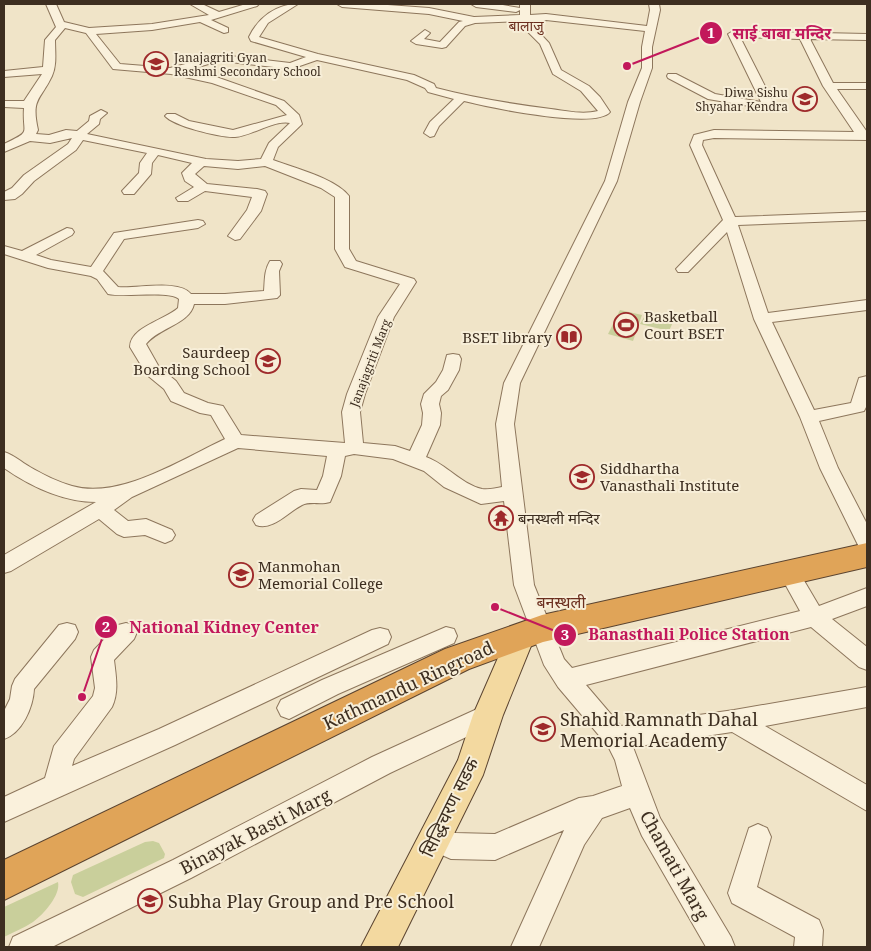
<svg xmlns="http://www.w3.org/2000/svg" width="871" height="951" font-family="'Noto Serif','Noto Sans Devanagari',serif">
<rect width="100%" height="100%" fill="#f0e4c8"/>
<g fill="#c9cf9b">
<path d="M 620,310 L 642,315 L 633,341 L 608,334 Z"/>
<path d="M 646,314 L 673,322 L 669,331 L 640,324 Z"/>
<path d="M 153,841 L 159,843 L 165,854 L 164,858 L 83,897 L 75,894 L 71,882 L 73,875 L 145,842 Z"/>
<path d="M 58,882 C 61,895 43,915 33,922 C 24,928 13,932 4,937 L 4,907 Z"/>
</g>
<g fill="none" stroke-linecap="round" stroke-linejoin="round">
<defs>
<g id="minor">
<path d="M 46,4 L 56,4 L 64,22 L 89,28 L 152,24 L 209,15 L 190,4 L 202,4 L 219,12 L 246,4 L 259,4 L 257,6 L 211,20 L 228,28 L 228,32 L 224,33 L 200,22 L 152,30 L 96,34 L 120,64 L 170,68 L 212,57 L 230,56 L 290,63 L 306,57 L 251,41 L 249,37 C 258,18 276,4 298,4 L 268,23 L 259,37 L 318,54 L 414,75 L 434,84 L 436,88 C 474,98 512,104 551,109 C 567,111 582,115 598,111 L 581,91 L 553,74 L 540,44 L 525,29 L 521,21 L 475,23 L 465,26 L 446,47 L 442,48 L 416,44 L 411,41 L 425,30 L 430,33 L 424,39 L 440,42 L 459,22 L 463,21 L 429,14 L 342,7 L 337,4 L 374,4 L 429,8 L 474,17 L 520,15 L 520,10 L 516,12 L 476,7 L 471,4 L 497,4 L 520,8 L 520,4 L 530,4 L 530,15 L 546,14 L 647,26 L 650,10 L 649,4 L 659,4 L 660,10 L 652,47 L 652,68 L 640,102 L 617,181 L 520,383 L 514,424 L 534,585 L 564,659 L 572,668 L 800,611 L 779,573 L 782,567 L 789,565 L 796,567 L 819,606 L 867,588 L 867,606 L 832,619 L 867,647 L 867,670 L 859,667 L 811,627 L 586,685 L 621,726 L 734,710 L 867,687 L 867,707 L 765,726 L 867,785 L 867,811 L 732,732 L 633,747 L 660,818 L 731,937 L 735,947 L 706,947 L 642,836 L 630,808 L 602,818 L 584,845 L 539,947 L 511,947 L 564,830 L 495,860 L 451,859 L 442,855 L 427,844 L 423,835 L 427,826 L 436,822 L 455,833 L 495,834 L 579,798 L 593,796 L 622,786 L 615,760 L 608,746 L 558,687 L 544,665 L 514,585 L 504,501 L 481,504 L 444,487 L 424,471 L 393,459 L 354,454 L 345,456 L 341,476 L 330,502 C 321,505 310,501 302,505 C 288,512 273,531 256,525 L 253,520 L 256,515 L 294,491 L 301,489 L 317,490 L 323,476 L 327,456 L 238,448 L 132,497 L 114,510 L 128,521 L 146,519 L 172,530 L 175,535 L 172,540 L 165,543 L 145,535 L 124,537 L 117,534 L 99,519 L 11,571 L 4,573 L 4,555 L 96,502 C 63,502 30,486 4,468 L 4,452 C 14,455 21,462 30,467 C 42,474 58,482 72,486 C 120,500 182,459 225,439 L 211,415 L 200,413 L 171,401 L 164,389 L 147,375 L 130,347 C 130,327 165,320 178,308 L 179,299 C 169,290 125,298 108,294 L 97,279 L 91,276 L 48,268 L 4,254 L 4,246 L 22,251 L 67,228 L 72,229 L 74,232 L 72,235 L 36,255 L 51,260 L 91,267 L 114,233 L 198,220 L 203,221 L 205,224 L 198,228 L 124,239 L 103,271 L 118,287 C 136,289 179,279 191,294 L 225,294 L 264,291 C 265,280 264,271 270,261 L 280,261 L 282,264 L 279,271 L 280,295 L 277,298 L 225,304 L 194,304 C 190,324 158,328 146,344 L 159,367 L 176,381 L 184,393 L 208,403 L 223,406 L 241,435 L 345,443 L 342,412 L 347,394 L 378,317 L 400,284 L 345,267 L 335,249 L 335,197 L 321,188 L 265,166 L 238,169 L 204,166 L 195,174 L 207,184 L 257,189 L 265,191 L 267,194 L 261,211 L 240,239 L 235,240 L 228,236 L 247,210 L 252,197 L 205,191 L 188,201 L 178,201 L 176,198 L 194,187 L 185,181 L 182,173 L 192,163 L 158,155 L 152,163 L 151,174 L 134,194 L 124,194 L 122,191 L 139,173 L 140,163 L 147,153 L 83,140 L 76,150 L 34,181 L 22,194 L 15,199 L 4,200 L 4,192 L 12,188 L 24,175 L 68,144 L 72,138 L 50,143 L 30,141 L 4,152 L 4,144 C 33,130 22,135 24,108 L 4,107 L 4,101 L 24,101 L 42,74 L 4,77 L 4,71 L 43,67 L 45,40 L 56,27 ZM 546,20 L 645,31 L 642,47 L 642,68 L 628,102 L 605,181 L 504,383 L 496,424 L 502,487 C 496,488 488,490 482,489 C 461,484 446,464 426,457 L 440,425 L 441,413 L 439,404 L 441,396 L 448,390 L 459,370 L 461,359 L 459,355 L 453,354 L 447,355 L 443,370 L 436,382 L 424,394 L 421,404 L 423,413 L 422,425 L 410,451 L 395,446 L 363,443 L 360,412 L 365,394 L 394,317 L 416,282 L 414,279 L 356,261 L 349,249 L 349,196 C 335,178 294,168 273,160 L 278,147 L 302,124 L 299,115 L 284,101 L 219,78 L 184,71 L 212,63 L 230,62 L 291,69 L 317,60 L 407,80 L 425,88 L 428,92 L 454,99 L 430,122 L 424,133 L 430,137 L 434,136 L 439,126 L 464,101 C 488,107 596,130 610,112 L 600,97 L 589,86 L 561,70 L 549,43 L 533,26 L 531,21 ZM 65,28 L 86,33 L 113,69 L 171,74 L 212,83 L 276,105 L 287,115 L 233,130 L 189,121 L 175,114 L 167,114 L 165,116 C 174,126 221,138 235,137 C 250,136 277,119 290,123 L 269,143 L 261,159 L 238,161 L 206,159 L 87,134 L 99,124 L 100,119 L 107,113 L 101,110 L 90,116 L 89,121 L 77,131 L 66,130 L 49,135 L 36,134 L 38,130 C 31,98 40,101 52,76 C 57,65 55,52 55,40 Z"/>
<path d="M 733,31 L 867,34 L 867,40 L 810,39 L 833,83 L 867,83 L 867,89 L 837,89 L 867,132 L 867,140 L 714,138 L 703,140 L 702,145 L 735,217 L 867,212 L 867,220 L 738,225 L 768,313 L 867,300 L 867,310 L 772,322 L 814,410 L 851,403 L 859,378 L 867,376 L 867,405 L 864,411 L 819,421 L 838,468 L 867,524 L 867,551 L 860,549 L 820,468 L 800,417 L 754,319 L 727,232 L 688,272 L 678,272 L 676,269 L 723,220 L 690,145 L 694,135 L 714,130 L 854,132 L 823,86 L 800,39 L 740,37 L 774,104 L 772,106 L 761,108 L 708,99 L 668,78 L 667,76 L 668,74 L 676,74 L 715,94 L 761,102 L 728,34 Z"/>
<path d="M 67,623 L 75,625 L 78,632 L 75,639 L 34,689 C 33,708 22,733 4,739 L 4,711 L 10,699 L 12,686 L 15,679 L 59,625 Z"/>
<path d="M 126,623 L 134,625 L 137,632 L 134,639 L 114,660 C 116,677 119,692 112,707 L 74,759 L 72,766 L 159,729 L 372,630 L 380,628 L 388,630 L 391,637 L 388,644 L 175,745 L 4,822 L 4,797 L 45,778 L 54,746 L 93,696 L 95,688 L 91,657 L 94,650 L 118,625 Z"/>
<path d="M 446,627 L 454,629 L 457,636 L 454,643 L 338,694 L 289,719 L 281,716 L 277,708 L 281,700 L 322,680 Z"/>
<path d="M 488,704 L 496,707 L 500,715 L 496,723 L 390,773 L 191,878 L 52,947 L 9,947 L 13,937 L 173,860 L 372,757 Z"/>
<path d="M 758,824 L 767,828 L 771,837 L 757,887 L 819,920 L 823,930 L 822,947 L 794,947 L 795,937 L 732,903 L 728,893 L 749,828 Z"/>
</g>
<path id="major" d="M 521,624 L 531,628 L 535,636 L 503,715 L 483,775 L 398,947 L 361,947 L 458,760 L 473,715 L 511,628 Z"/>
<path id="highway" d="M 867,543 L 867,567 L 543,642 L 469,669 L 4,900 L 4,860 L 445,649 L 542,615 Z"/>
</defs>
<use href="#minor" stroke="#8d765c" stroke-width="2"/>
<use href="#major" stroke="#5b4430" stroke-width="2"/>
<use href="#highway" stroke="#5b4430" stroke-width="2"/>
<use href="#minor" fill="#faf1dc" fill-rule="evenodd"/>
<use href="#major" fill="#f3d9a0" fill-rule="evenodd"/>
<use href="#highway" fill="#e0a458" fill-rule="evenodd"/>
</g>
<defs>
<symbol id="school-ring" viewBox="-11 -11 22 22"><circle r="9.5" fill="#f7eed8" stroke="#9e2a2b" stroke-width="1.5"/><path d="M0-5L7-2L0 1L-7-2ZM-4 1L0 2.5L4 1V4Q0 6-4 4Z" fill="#9e2a2b"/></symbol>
<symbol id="stadium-ring" viewBox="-11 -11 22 22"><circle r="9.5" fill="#f7eed8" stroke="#9e2a2b" stroke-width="1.5"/><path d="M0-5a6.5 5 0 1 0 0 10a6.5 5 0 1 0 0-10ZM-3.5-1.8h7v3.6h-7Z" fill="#9e2a2b"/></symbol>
<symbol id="library-ring" viewBox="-11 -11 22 22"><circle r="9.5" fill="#f7eed8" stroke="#9e2a2b" stroke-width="1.5"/><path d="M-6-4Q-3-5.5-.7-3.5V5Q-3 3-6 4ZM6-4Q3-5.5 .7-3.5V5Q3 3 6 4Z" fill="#9e2a2b"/></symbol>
<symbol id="temple-ring" viewBox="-11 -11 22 22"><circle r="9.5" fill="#f7eed8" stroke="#9e2a2b" stroke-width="1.5"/><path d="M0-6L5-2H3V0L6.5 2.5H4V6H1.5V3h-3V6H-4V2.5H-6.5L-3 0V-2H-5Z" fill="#9e2a2b"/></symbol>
<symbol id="university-ring" viewBox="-11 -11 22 22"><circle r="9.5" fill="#f7eed8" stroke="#9e2a2b" stroke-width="1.5"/><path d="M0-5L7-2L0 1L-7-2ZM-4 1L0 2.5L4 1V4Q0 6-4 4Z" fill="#9e2a2b"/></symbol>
</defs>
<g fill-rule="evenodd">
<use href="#school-ring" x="142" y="50" width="28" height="28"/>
<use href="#school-ring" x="791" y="85" width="28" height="28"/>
<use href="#stadium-ring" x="612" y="311" width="28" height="28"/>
<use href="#library-ring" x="555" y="323" width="28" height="28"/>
<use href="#school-ring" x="254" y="347" width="28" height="28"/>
<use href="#school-ring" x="568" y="463" width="28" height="28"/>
<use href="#temple-ring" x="487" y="504" width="28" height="28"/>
<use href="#university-ring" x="227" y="561" width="28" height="28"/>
<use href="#university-ring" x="529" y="715" width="28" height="28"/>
<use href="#school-ring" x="136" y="887" width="28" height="28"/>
</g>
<g text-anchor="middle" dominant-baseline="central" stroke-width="4" stroke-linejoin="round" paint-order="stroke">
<g font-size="12" fill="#3d2e20" stroke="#f7eed8" text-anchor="start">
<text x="174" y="57">Janajagriti Gyan<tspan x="174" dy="14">Rashmi Secondary School</tspan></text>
<text x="788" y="92" text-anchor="end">Diwa Sishu<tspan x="788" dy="14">Shyahar Kendra</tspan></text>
</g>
<g font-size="12" fill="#3d2e20" stroke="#f7eed8">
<text transform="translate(370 363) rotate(-69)">Janajagriti Marg</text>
</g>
<g font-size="14" fill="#6b2e1e" stroke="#f7eed8">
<text x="526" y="25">बालाजु</text>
</g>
<g font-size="15" fill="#3d2e20" stroke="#f7eed8" text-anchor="start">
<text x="644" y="316">Basketball<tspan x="644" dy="17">Court BSET</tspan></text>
<text x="552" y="337" text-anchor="end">BSET library</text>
<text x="250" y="352" text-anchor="end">Saurdeep<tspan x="250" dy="17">Boarding School</tspan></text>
<text x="600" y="468">Siddhartha<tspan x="600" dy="17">Vanasthali Institute</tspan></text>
<text x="518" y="518">बनस्थली मन्दिर</text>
<text x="258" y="566">Manmohan<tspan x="258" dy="17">Memorial College</tspan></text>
</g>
<g font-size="16" fill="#6b2e1e" stroke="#f7eed8">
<text x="561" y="602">बनस्थली</text>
</g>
<g font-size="18" fill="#3d2e20" stroke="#f7eed8">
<text transform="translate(408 685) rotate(-25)">Kathmandu Ringroad</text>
<text transform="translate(449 807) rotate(-64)">सिद्धिचरण सडक</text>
<text transform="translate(255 831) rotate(-27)">Binayak Basti Marg</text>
<text transform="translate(675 865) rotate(61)">Chamati Marg</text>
</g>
<g font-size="18" fill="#3d2e20" stroke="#f7eed8" text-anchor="start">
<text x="560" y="719">Shahid Ramnath Dahal<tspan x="560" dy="21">Memorial Academy</tspan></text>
<text x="168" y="901">Subha Play Group and Pre School</text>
</g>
</g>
<path fill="none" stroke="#c2185b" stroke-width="2" d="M627 66L711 33M82 697L106 627M495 607L565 635"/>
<g fill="#c2185b" stroke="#f7eed8" stroke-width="2">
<circle cx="627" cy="66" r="5"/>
<circle cx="82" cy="697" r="5"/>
<circle cx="495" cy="607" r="5"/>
<circle cx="711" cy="33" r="12"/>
<circle cx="106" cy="627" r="12"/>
<circle cx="565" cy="635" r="12"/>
</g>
<g font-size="15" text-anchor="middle" font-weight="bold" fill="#fff">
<text x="711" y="38">1</text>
<text x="106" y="632">2</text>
<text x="565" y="640">3</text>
</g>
<g font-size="16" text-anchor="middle" font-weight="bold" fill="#c2185b" stroke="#f7eed8" stroke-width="4" stroke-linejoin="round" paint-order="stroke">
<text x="782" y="39">साई बाबा मन्दिर</text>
<text x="224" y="633">National Kidney Center</text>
<text x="689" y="640">Banasthali Police Station</text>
</g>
<rect width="871" height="951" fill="none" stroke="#3d2e20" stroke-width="10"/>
</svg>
